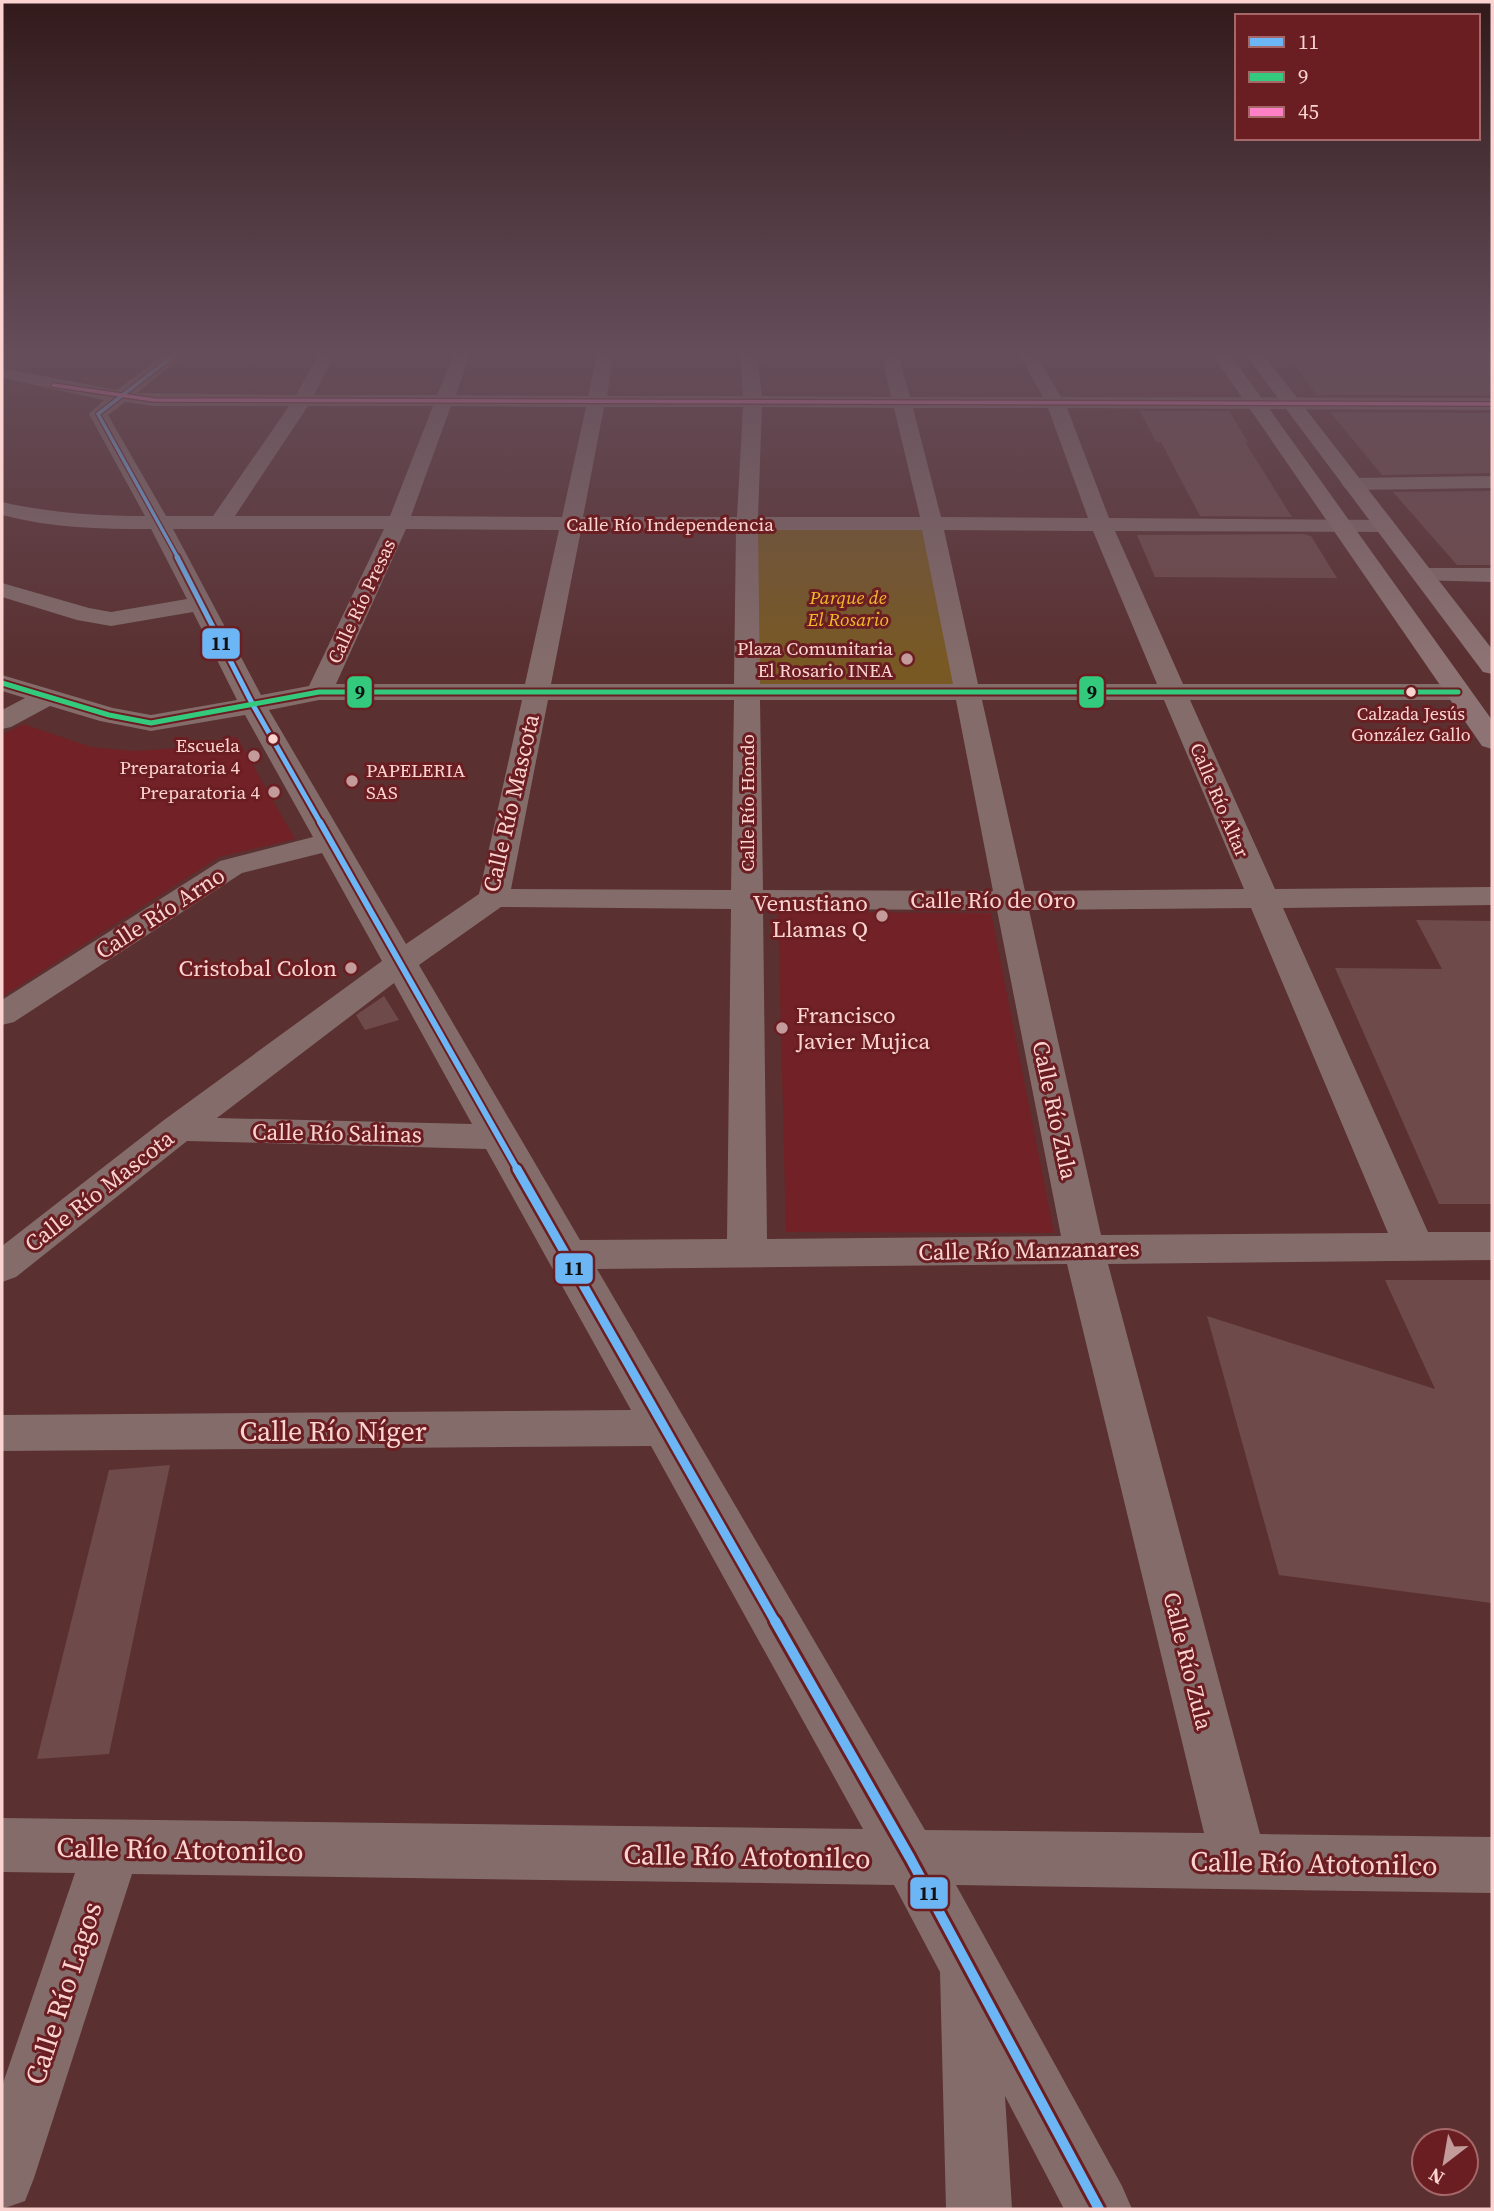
<svg xmlns="http://www.w3.org/2000/svg" width="1494" height="2211" font-family="'Source Serif 4',serif">
<rect width="100%" height="100%" fill="#5a3031"/>
<g fill="#722226">
<path d="M 23,724 L 91,747 L 134,751 L 180,748 L 237,737 L 295,839 L 219,857 L 2,997 L 2,735 Z"/>
<path d="M 778,912 L 991,913 L 1054,1233 L 786,1232 Z"/>
</g>
<path fill="#785924" d="M 753,526 L 928,526 L 960,689 L 753,689 Z"/>
<g fill="#6f4a4b">
<path d="M 1287,354 L 1492,354 L 1492,395 L 1317,395 Z"/>
<path d="M 1140,411 L 1229,411 L 1248,442 L 1245,442 L 1292,517 L 1200,516 L 1161,442 L 1156,442 Z"/>
<path d="M 1330,412 L 1492,413 L 1492,473 L 1382,475 Z"/>
<path d="M 1492,491 L 1492,565 L 1457,565 L 1393,492 Z"/>
<path d="M 1303,534 L 1311,536 L 1337,578 L 1155,577 L 1137,535 Z"/>
<path d="M 1416,920 L 1492,921 L 1492,1204 L 1439,1204 L 1335,968 L 1442,969 Z"/>
<path d="M 384,996 L 399,1020 L 365,1030 L 356,1015 Z"/>
<path d="M 1385,1280 L 1492,1280 L 1492,1603 L 1279,1575 L 1207,1316 L 1435,1389 Z"/>
<path d="M 170,1465 L 109,1754 L 37,1759 L 109,1470 Z"/>
</g>
<g fill="none" stroke-linecap="round" stroke-linejoin="round">
<g fill="#846c6b" fill-rule="evenodd">
<path d="M 165,354 L 185,354 L 137,393 L 296,395 L 319,354 L 335,354 L 314,395 L 437,395 L 454,354 L 470,354 L 456,395 L 588,396 L 597,354 L 614,354 L 607,396 L 743,396 L 740,354 L 757,354 L 762,396 L 891,397 L 881,354 L 898,354 L 910,397 L 1043,397 L 1019,354 L 1036,354 L 1061,397 L 1492,398 L 1492,410 L 1067,408 L 1109,518 L 1392,520 L 1395,525 L 1392,530 L 1384,532 L 1115,531 L 1183,684 L 1458,684 L 1467,686 L 1471,692 L 1467,698 L 1458,700 L 1190,700 L 1275,889 L 1492,887 L 1492,905 L 1283,908 L 1428,1232 L 1492,1232 L 1492,1260 L 1108,1264 L 1260,1834 L 1492,1837 L 1492,1893 L 956,1885 L 1122,2186 L 1132,2209 L 1064,2209 L 1005,2096 L 1012,2209 L 946,2209 L 940,1972 L 894,1885 L 132,1874 L 34,2178 L 25,2201 L 2,2209 L 2,2086 L 75,1873 L 2,1872 L 2,1818 L 863,1829 L 651,1446 L 2,1451 L 2,1415 L 631,1410 L 486,1149 L 187,1141 L 16,1277 L 2,1282 L 2,1246 L 164,1120 L 382,961 L 322,853 L 242,873 L 14,1022 L 2,1025 L 2,1000 L 220,861 L 313,837 L 245,715 L 151,731 L 100,721 L 50,706 L 11,727 L 2,729 L 2,710 L 25,698 L 2,691 L 2,675 L 113,708 L 151,715 L 237,700 L 193,612 L 111,626 L 77,620 L 2,597 L 2,583 L 89,608 L 111,612 L 187,599 L 151,529 C 101,529 51,528 2,515 L 2,502 C 50,513 96,516 145,516 L 89,414 L 104,400 L 2,378 L 2,368 L 117,390 ZM 125,402 L 154,406 L 289,406 L 213,516 L 166,516 L 108,415 ZM 308,406 L 433,406 L 390,516 L 235,516 ZM 451,406 L 586,407 L 562,517 L 411,516 ZM 604,407 L 743,407 L 737,517 L 583,517 ZM 762,407 L 894,408 L 920,517 L 758,517 ZM 913,408 L 1048,408 L 1088,518 L 941,517 ZM 173,529 L 384,529 L 309,686 L 261,695 ZM 406,529 L 559,530 L 525,684 L 336,684 ZM 581,530 L 736,530 L 734,684 L 551,684 ZM 758,530 L 922,530 L 953,684 L 760,684 ZM 944,530 L 1093,531 L 1157,684 L 978,684 ZM 319,700 L 522,700 L 479,894 L 406,944 L 269,710 ZM 548,700 L 734,700 L 731,890 L 511,889 ZM 760,700 L 956,700 L 993,891 L 763,890 ZM 982,700 L 1164,700 L 1244,889 L 1025,891 ZM 501,907 L 731,909 L 727,1239 L 580,1240 L 419,965 ZM 1251,908 L 1388,1233 L 1101,1235 L 1029,910 ZM 763,909 L 997,910 L 1061,1236 L 767,1239 ZM 394,983 L 472,1124 L 217,1118 ZM 1067,1264 L 1204,1833 L 925,1830 L 597,1269 Z"/>
<path d="M 1492,476 L 1492,488 L 1352,490 L 1345,488 L 1342,484 L 1345,480 L 1352,478 Z"/>
<path d="M 1423,568 L 1492,568 L 1492,582 L 1415,580 L 1411,575 L 1415,570 Z"/>
</g>
<g fill="#8d7373" fill-rule="evenodd">
<path d="M 1212,354 L 1230,354 L 1492,720 L 1492,749 L 1482,746 Z"/>
<path d="M 1245,354 L 1263,354 L 1492,649 L 1492,674 L 1483,672 Z"/>
</g>
<defs>
<path id="bus-1-far4" d="M 176,354 L 98,414 L 178,558"/>
<path id="bus-1-far3" d="M 177,557 L 253,705 L 321,824"/>
<path id="bus-1-far2" d="M 320,822 L 518,1171"/>
<path id="bus-1-far1" d="M 517,1169 L 776,1623"/>
<path id="bus-1" d="M 775,1621 L 910,1858 L 1099,2209"/>
<path id="bus-2" d="M 2,683 L 109,715 L 151,723 L 319,692 L 1458,692"/>
<path id="bus-3" d="M 53,385 L 154,400 L 1492,404"/>
</defs>
<use href="#bus-1-far4" stroke="#6b1e22" stroke-width="6"/>
<use href="#bus-1-far3" stroke="#6b1e22" stroke-width="9"/>
<use href="#bus-1-far2" stroke="#6b1e22" stroke-width="10"/>
<use href="#bus-1-far1" stroke="#6b1e22" stroke-width="14"/>
<use href="#bus-1" stroke="#6b1e22" stroke-width="16"/>
<use href="#bus-2" stroke="#6b1e22" stroke-width="9"/>
<use href="#bus-3" stroke="#6b1e22" stroke-width="6"/>
<use href="#bus-1-far4" stroke="#6db6f5" stroke-width="3.5"/>
<use href="#bus-1-far3" stroke="#6db6f5" stroke-width="5"/>
<use href="#bus-1-far2" stroke="#6db6f5" stroke-width="6"/>
<use href="#bus-1-far1" stroke="#6db6f5" stroke-width="9"/>
<use href="#bus-1" stroke="#6db6f5" stroke-width="10"/>
<use href="#bus-2" stroke="#33ca7d" stroke-width="5"/>
<use href="#bus-3" stroke="#ff80c5" stroke-width="3.5"/>
</g>
<linearGradient id="sky" x2="0" y2="1"><stop stop-color="#321a1b"/><stop offset="0.53" stop-color="#654e5a"/><stop offset="1" stop-color="#654e5a" stop-opacity="0"/></linearGradient>
<rect width="1494" height="663" fill="url(#sky)"/>
<g fill="#c39b9a" stroke="#6b1e22" stroke-width="2.5">
<circle cx="907" cy="659" r="7"/>
<circle cx="254" cy="756" r="7"/>
<circle cx="352" cy="781" r="7"/>
<circle cx="274" cy="792" r="7"/>
<circle cx="882" cy="916" r="7"/>
<circle cx="351" cy="968" r="7"/>
<circle cx="782" cy="1028" r="7"/>
</g>
<g fill="#fbd4d2" stroke="#6b1e22" stroke-width="2.5">
<circle cx="1411" cy="692" r="6"/>
<circle cx="273" cy="739" r="6"/>
</g>
<g text-anchor="middle" dominant-baseline="central" stroke-width="6" stroke-linejoin="round" paint-order="stroke">
<g font-size="18" fill="#fbd4d2" stroke="#6b1e22">
<text x="1411" y="713">Calzada Jesús<tspan x="1411" dy="21">González Gallo</tspan></text>
</g>
<g font-size="19" fill="#fbd4d2" stroke="#6b1e22">
<text x="670" y="524">Calle Río Independencia</text>
<text transform="translate(361 601) rotate(-65)">Calle Río Presas</text>
<text transform="translate(1220 800) rotate(67)">Calle Río Altar</text>
<text transform="translate(747 803) rotate(-90)">Calle Río Hondo</text>
</g>
<g font-size="19" font-style="italic" fill="#f5b72c" stroke="#6b1e22">
<text x="848" y="597">Parque de<tspan x="848" dy="22">El Rosario</tspan></text>
</g>
<g font-size="19" fill="#fbd4d2" stroke="#6b1e22" text-anchor="end">
<text x="893" y="648">Plaza Comunitaria<tspan x="893" dy="22">El Rosario INEA</tspan></text>
<text x="240" y="745">Escuela<tspan x="240" dy="22">Preparatoria 4</tspan></text>
<text x="366" y="770" text-anchor="start">PAPELERIA<tspan x="366" dy="22">SAS</tspan></text>
<text x="260" y="792">Preparatoria 4</text>
</g>
<g font-size="23" fill="#fbd4d2" stroke="#6b1e22">
<text transform="translate(511 803) rotate(-77)">Calle Río Mascota</text>
<text x="993" y="900">Calle Río de Oro</text>
<text transform="translate(160 913) rotate(-33)">Calle Río Arno</text>
<text transform="translate(1055 1110) rotate(78)">Calle Río Zula</text>
<text transform="translate(337 1133) rotate(1)">Calle Río Salinas</text>
<text transform="translate(99 1191) rotate(-38)">Calle Río Mascota</text>
<text transform="translate(1029 1250) rotate(-1)">Calle Río Manzanares</text>
<text transform="translate(1188 1661) rotate(76)">Calle Río Zula</text>
</g>
<g font-size="23" fill="#fbd4d2" stroke="#6b1e22" text-anchor="end">
<text x="868" y="903">Venustiano<tspan x="868" dy="26">Llamas Q</tspan></text>
<text x="337" y="968">Cristobal Colon</text>
<text x="796" y="1015" text-anchor="start">Francisco<tspan x="796" dy="26">Javier Mujica</tspan></text>
</g>
<g font-size="28" fill="#fbd4d2" stroke="#6b1e22">
<text x="333" y="1431">Calle Río Níger</text>
<text transform="translate(180 1849) rotate(1)">Calle Río Atotonilco</text>
<text transform="translate(747 1856) rotate(1)">Calle Río Atotonilco</text>
<text transform="translate(1314 1863) rotate(1)">Calle Río Atotonilco</text>
<text transform="translate(63 1993) rotate(-72)">Calle Río Lagos</text>
</g>
</g>
<g stroke="#6b1e22" stroke-width="2.5">
<rect x="201" y="627" width="40" height="33" rx="7" fill="#6db6f5"/>
<rect x="346" y="675" width="27" height="34" rx="7" fill="#33ca7d"/>
<rect x="1078" y="675" width="27" height="34" rx="7" fill="#33ca7d"/>
<rect x="554" y="1252" width="40" height="33" rx="7" fill="#6db6f5"/>
<rect x="909" y="1876" width="40" height="34" rx="7" fill="#6db6f5"/>
</g>
<g font-size="19" text-anchor="middle" font-weight="bold" fill="#111">
<text x="221" y="650">11</text>
<text x="360" y="699">9</text>
<text x="1092" y="699">9</text>
<text x="574" y="1275">11</text>
<text x="929" y="1900">11</text>
</g>
<rect width="1494" height="2211" fill="none" stroke="#fbd4d2" stroke-width="7"/>
<rect x="1235" y="14" width="245" height="126" fill="#6b1e22" stroke="#a56768" stroke-width="2"/>
<rect x="1249" y="37" width="35" height="10" fill="#6db6f5" stroke="#a56768" stroke-width="2"/>
<text x="1298" y="49" font-size="21" fill="#fbd4d2">11</text>
<rect x="1249" y="72" width="35" height="10" fill="#33ca7d" stroke="#a56768" stroke-width="2"/>
<text x="1298" y="84" font-size="21" fill="#fbd4d2">9</text>
<rect x="1249" y="107" width="35" height="10" fill="#ff80c5" stroke="#a56768" stroke-width="2"/>
<text x="1298" y="119" font-size="21" fill="#fbd4d2">45</text>
<g transform="translate(1445 2162) rotate(211)"><circle r="33" fill="#6b1e22" stroke="#a56768" stroke-width="2"/>
<path d="M0-5L12 26L0 18L-12 26Z" fill="#c39b9a"/>
<text y="-10" font-size="19" font-weight="bold" text-anchor="middle" fill="#fbd4d2">N</text>
</g>
</svg>
